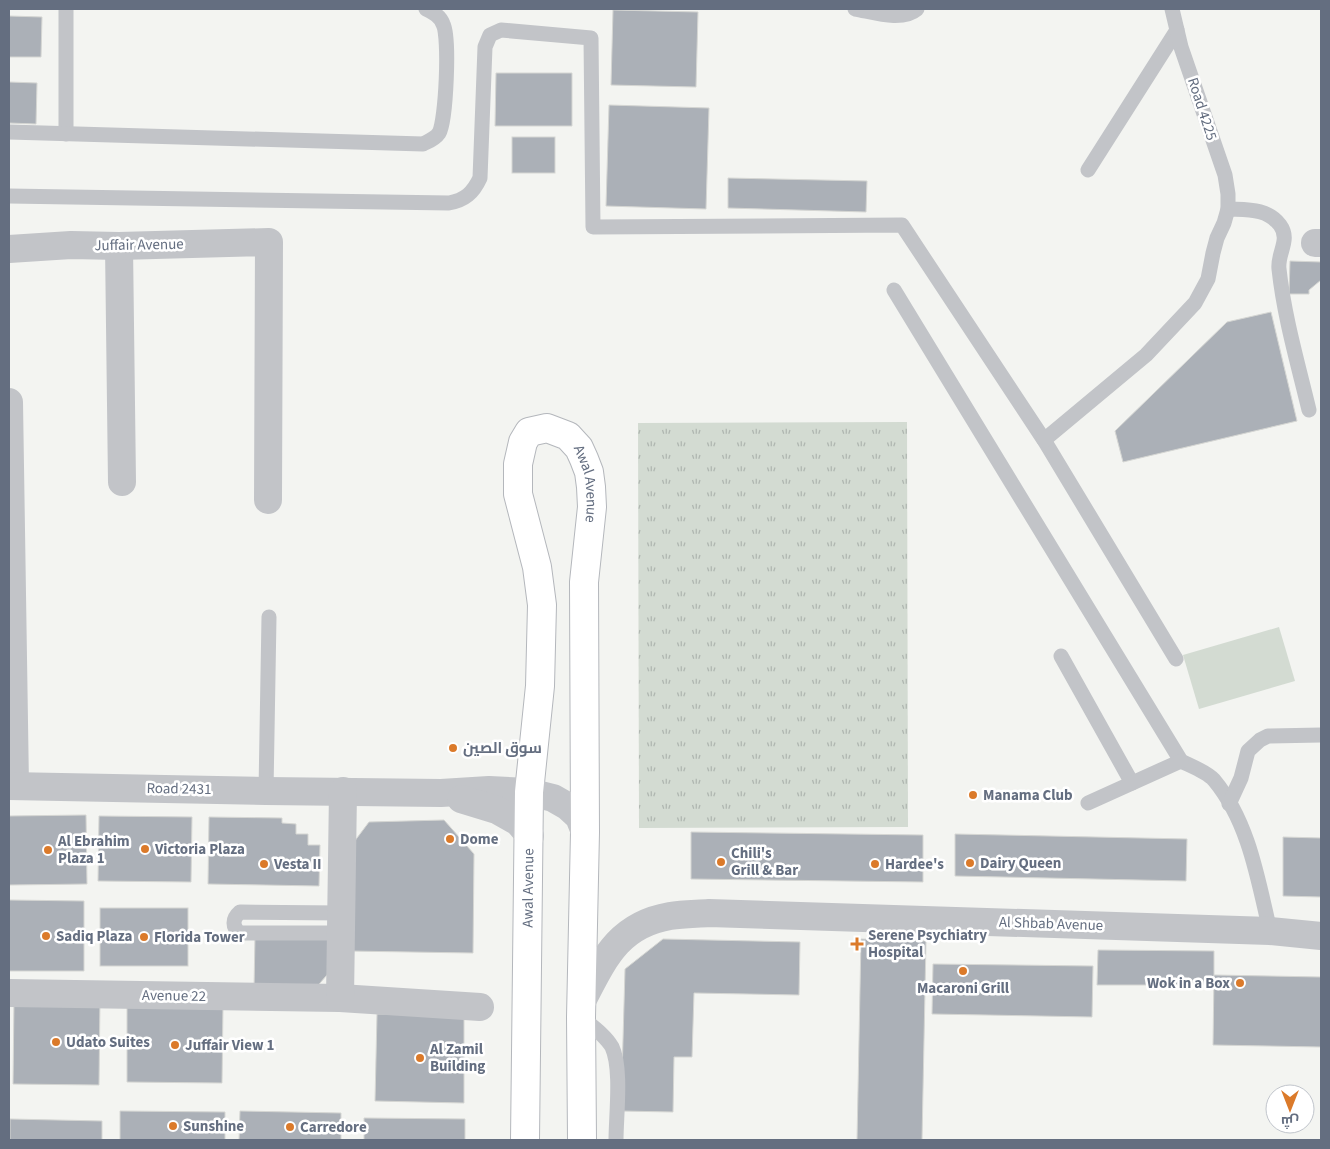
<svg xmlns="http://www.w3.org/2000/svg" width="1330" height="1149" font-family="'Source Sans 3',Cairo,sans-serif">
<defs>
<pattern id="park-tufts" width="24" height="20" patternUnits="userSpaceOnUse" patternTransform="scale(1.25)"><rect width="24" height="20" fill="#d3dbd2"/><path d="M3 7l-1-3M5 7V3M7 7l1-3M15 17l-1-3M17 17v-4M19 17l1-3" fill="none" stroke="#afb6b0"/></pattern>
</defs>
<rect width="100%" height="100%" fill="#f3f4f1"/>
<path fill="#d3dbd2" d="M 1279,627 L 1295,681 L 1199,709 L 1183,655 Z"/>
<path fill="url(#park-tufts)" d="M 907,422 L 908,827 L 639,828 L 638,423 Z"/>
<g fill="#abb0b7" stroke="#d5d6d3">
<path d="M 613,10 L 698,12 L 696,87 L 611,85 Z"/>
<path d="M 9,16 L 42,17 L 41,57 L 9,57 Z"/>
<path d="M 496,73 L 572,73 L 572,126 L 495,126 Z"/>
<path d="M 9,82 L 37,83 L 36,124 L 9,123 Z"/>
<path d="M 609,105 L 709,108 L 706,209 L 606,206 Z"/>
<rect x="512" y="137" width="43" height="36"/>
<path d="M 728,178 L 867,181 L 866,212 L 728,208 Z"/>
<path d="M 1290,261 L 1321,262 L 1321,280 L 1309,290 L 1309,294 L 1289,294 Z"/>
<path d="M 1271,312 L 1297,421 L 1123,462 L 1115,431 L 1227,322 Z"/>
<path d="M 86,815 L 87,884 L 9,885 L 9,816 Z"/>
<path d="M 99,816 L 192,817 L 191,882 L 98,881 Z"/>
<path d="M 209,817 L 282,818 L 282,823 L 296,824 L 296,834 L 308,834 L 308,845 L 320,845 L 319,886 L 208,884 Z"/>
<path d="M 444,820 L 474,854 L 473,953 L 349,951 L 351,846 L 369,822 Z"/>
<path d="M 691,832 L 923,835 L 923,882 L 691,879 Z"/>
<path d="M 955,834 L 1187,839 L 1186,881 L 955,876 Z"/>
<path d="M 1283,837 L 1321,838 L 1321,897 L 1283,896 Z"/>
<path d="M 9,900 L 84,901 L 84,971 L 9,971 Z"/>
<rect x="100" y="908" width="88" height="58"/>
<path d="M 255,936 L 332,936 L 332,969 L 314,990 L 254,989 Z"/>
<path d="M 663,939 L 800,942 L 799,995 L 694,993 L 692,1057 L 674,1057 L 673,1112 L 621,1111 L 625,969 Z"/>
<path d="M 861,939 L 926,941 L 922,1140 L 857,1140 Z"/>
<path d="M 1098,950 L 1214,951 L 1214,985 L 1097,985 Z"/>
<path d="M 933,964 L 1093,966 L 1092,1017 L 932,1014 Z"/>
<path d="M 1214,975 L 1321,977 L 1321,1047 L 1213,1045 Z"/>
<path d="M 14,1000 L 100,1000 L 99,1085 L 13,1084 Z"/>
<path d="M 127,1007 L 223,1007 L 222,1083 L 127,1082 Z"/>
<path d="M 377,1014 L 464,1015 L 464,1103 L 375,1101 Z"/>
<path d="M 120,1111 L 225,1112 L 225,1140 L 120,1140 Z"/>
<path d="M 240,1111 L 341,1113 L 341,1140 L 239,1140 Z"/>
<path d="M 364,1118 L 465,1119 L 465,1140 L 364,1140 Z"/>
<path d="M 10,1119 L 102,1121 L 102,1140 L 10,1140 Z"/>
</g>
<g fill="none" stroke-linecap="round" stroke-linejoin="round">
<defs>
<g id="secondary">
<path id="s1" d="M 525,1140 L 529,792 L 540,686 L 542,605 L 537,567 L 518,494 L 518,464 L 523,442 L 529,432 L 547,428 L 568,436 L 579,448 L 584,459 L 589,472 L 591,487 L 592,507 L 584,582 L 585,832 L 581,1017 L 582,1140"/>
</g>
</defs>
<use href="#secondary" stroke="#b4b7bc" stroke-width="30"/>
<g stroke="#c2c4c8" stroke-width="15">
<path d="M 66,9 L 66,134"/>
<path d="M 855,9 C 873,12 902,22 917,9"/>
<path d="M 9,132 L 423,144 C 429,141 435,139 439,133 C 446,121 450,37 443,24 C 440,16 434,13 426,9"/>
<path d="M 1088,170 L 1177,30"/>
<path d="M 9,196 L 449,203 C 465,200 473,193 480,178 L 485,47 L 490,35 L 501,30 L 591,38 L 593,227 L 902,225 L 1044,440 L 1176,659"/>
<path d="M 1228,209 C 1247,210 1267,208 1280,225 C 1291,240 1277,253 1279,269 C 1284,316 1298,364 1309,410"/>
<path d="M 894,290 L 1181,761 C 1191,766 1207,772 1214,780 C 1249,822 1258,880 1270,931"/>
<path d="M 1044,440 L 1146,355 L 1195,303 L 1208,279 L 1213,253 L 1217,238 L 1224,223 L 1228,209 L 1228,194 L 1225,175 L 1181,47 L 1172,9"/>
<path d="M 1061,656 L 1132,783"/>
<path d="M 266,791 L 269,617"/>
<path d="M 1088,803 L 1181,761"/>
<path d="M 1229,804 L 1241,778 L 1248,751 L 1260,740 L 1268,736 L 1321,735"/>
<path d="M 341,933 L 240,933 C 232,927 232,919 240,912 L 342,913"/>
<path d="M 581,1017 C 592,1026 605,1035 612,1047 C 622,1068 616,1116 616,1140"/>
</g>
<g stroke="#c2c4c8" stroke-width="28">
<path d="M 1315,243 L 1321,243"/>
<path d="M 119,246 L 122,482"/>
<path d="M 9,249 L 71,245 L 119,246 L 269,242 L 268,500"/>
<path d="M 9,402 L 15,786"/>
<path d="M 9,786 L 266,791 L 441,793 L 489,790 L 529,792 L 553,798 L 567,806 L 579,817 L 585,832"/>
<path d="M 461,799 L 497,810 L 518,822 L 530,836"/>
<path d="M 9,993 L 340,998 L 480,1007"/>
<path d="M 340,998 L 343,791"/>
</g>
<path stroke="#c2c4c8" stroke-width="28" d="M 582,1001 C 604,959 618,925 670,916 C 683,914 696,914 709,913 L 1270,931 L 1321,936"/>
<use href="#secondary" stroke="#fff" stroke-width="28"/>
</g>
<g fill="#db7a2a" stroke="#fff" stroke-width="2">
<circle cx="453" cy="748" r="5"/>
<circle cx="973" cy="795" r="5"/>
<circle cx="450" cy="839" r="5"/>
<circle cx="145" cy="849" r="5"/>
<circle cx="48" cy="850" r="5"/>
<circle cx="721" cy="862" r="5"/>
<circle cx="970" cy="863" r="5"/>
<circle cx="264" cy="864" r="5"/>
<circle cx="875" cy="864" r="5"/>
<circle cx="46" cy="936" r="5"/>
<circle cx="144" cy="937" r="5"/>
<path d="M854.5 936.5h5v5h5v5h-5v5h-5v-5h-5v-5h5z"/>
<circle cx="963" cy="971" r="5"/>
<circle cx="1240" cy="983" r="5"/>
<circle cx="56" cy="1042" r="5"/>
<circle cx="175" cy="1045" r="5"/>
<circle cx="420" cy="1058" r="5"/>
<circle cx="173" cy="1126" r="5"/>
<circle cx="290" cy="1127" r="5"/>
</g>
<g text-anchor="middle" dominant-baseline="central" stroke-width="5" stroke-linejoin="round" paint-order="stroke">
<g font-size="15" fill="#646e80" stroke="#fff">
<text transform="translate(1202 109) rotate(72)">Road 4225</text>
<text transform="translate(139 245) rotate(-1)">Juffair Avenue</text>
<text stroke="none"><textPath href="#s1" startOffset="808">Awal Avenue</textPath></text>
<text transform="translate(179 789) rotate(1)">Road 2431</text>
<text stroke="none"><textPath href="#s1" startOffset="252">Awal Avenue</textPath></text>
<text transform="translate(1051 924) rotate(2)">Al Shbab Avenue</text>
<text transform="translate(174 996) rotate(1)">Avenue 22</text>
</g>
<g font-size="15" font-weight="bold" fill="#646e80" stroke="#fff" text-anchor="start">
<text x="463" y="748">سوق الصين</text>
<text x="983" y="795">Manama Club</text>
<text x="460" y="839">Dome</text>
<text x="58" y="841">Al Ebrahim<tspan x="58" dy="17">Plaza 1</tspan></text>
<text x="155" y="849">Victoria Plaza</text>
<text x="731" y="853">Chili's<tspan x="731" dy="17">Grill &amp; Bar</tspan></text>
<text x="980" y="863">Dairy Queen</text>
<text x="274" y="864">Vesta II</text>
<text x="885" y="864">Hardee's</text>
<text x="868" y="935">Serene Psychiatry<tspan x="868" dy="17">Hospital</tspan></text>
<text x="56" y="936">Sadiq Plaza</text>
<text x="154" y="937">Florida Tower</text>
<text x="1230" y="983" text-anchor="end">Wok in a Box</text>
<text x="963" y="988" text-anchor="middle">Macaroni Grill</text>
<text x="66" y="1042">Udato Suites</text>
<text x="185" y="1045">Juffair View 1</text>
<text x="430" y="1049">Al Zamil<tspan x="430" dy="17">Building</tspan></text>
<text x="183" y="1126">Sunshine</text>
<text x="300" y="1127">Carredore</text>
</g>
</g>
<rect width="1330" height="1149" fill="none" stroke="#646e80" stroke-width="20"/>
<g transform="translate(1290 1109) rotate(180)"><circle r="24" fill="#ffffff" stroke="#c1c5cc"/>
<path d="M0-4L9 19L0 12L-9 19Z" fill="#db7a2a"/>
<text y="-8" font-size="14" font-weight="bold" text-anchor="middle" fill="#646e80">ش</text>
</g>
</svg>
